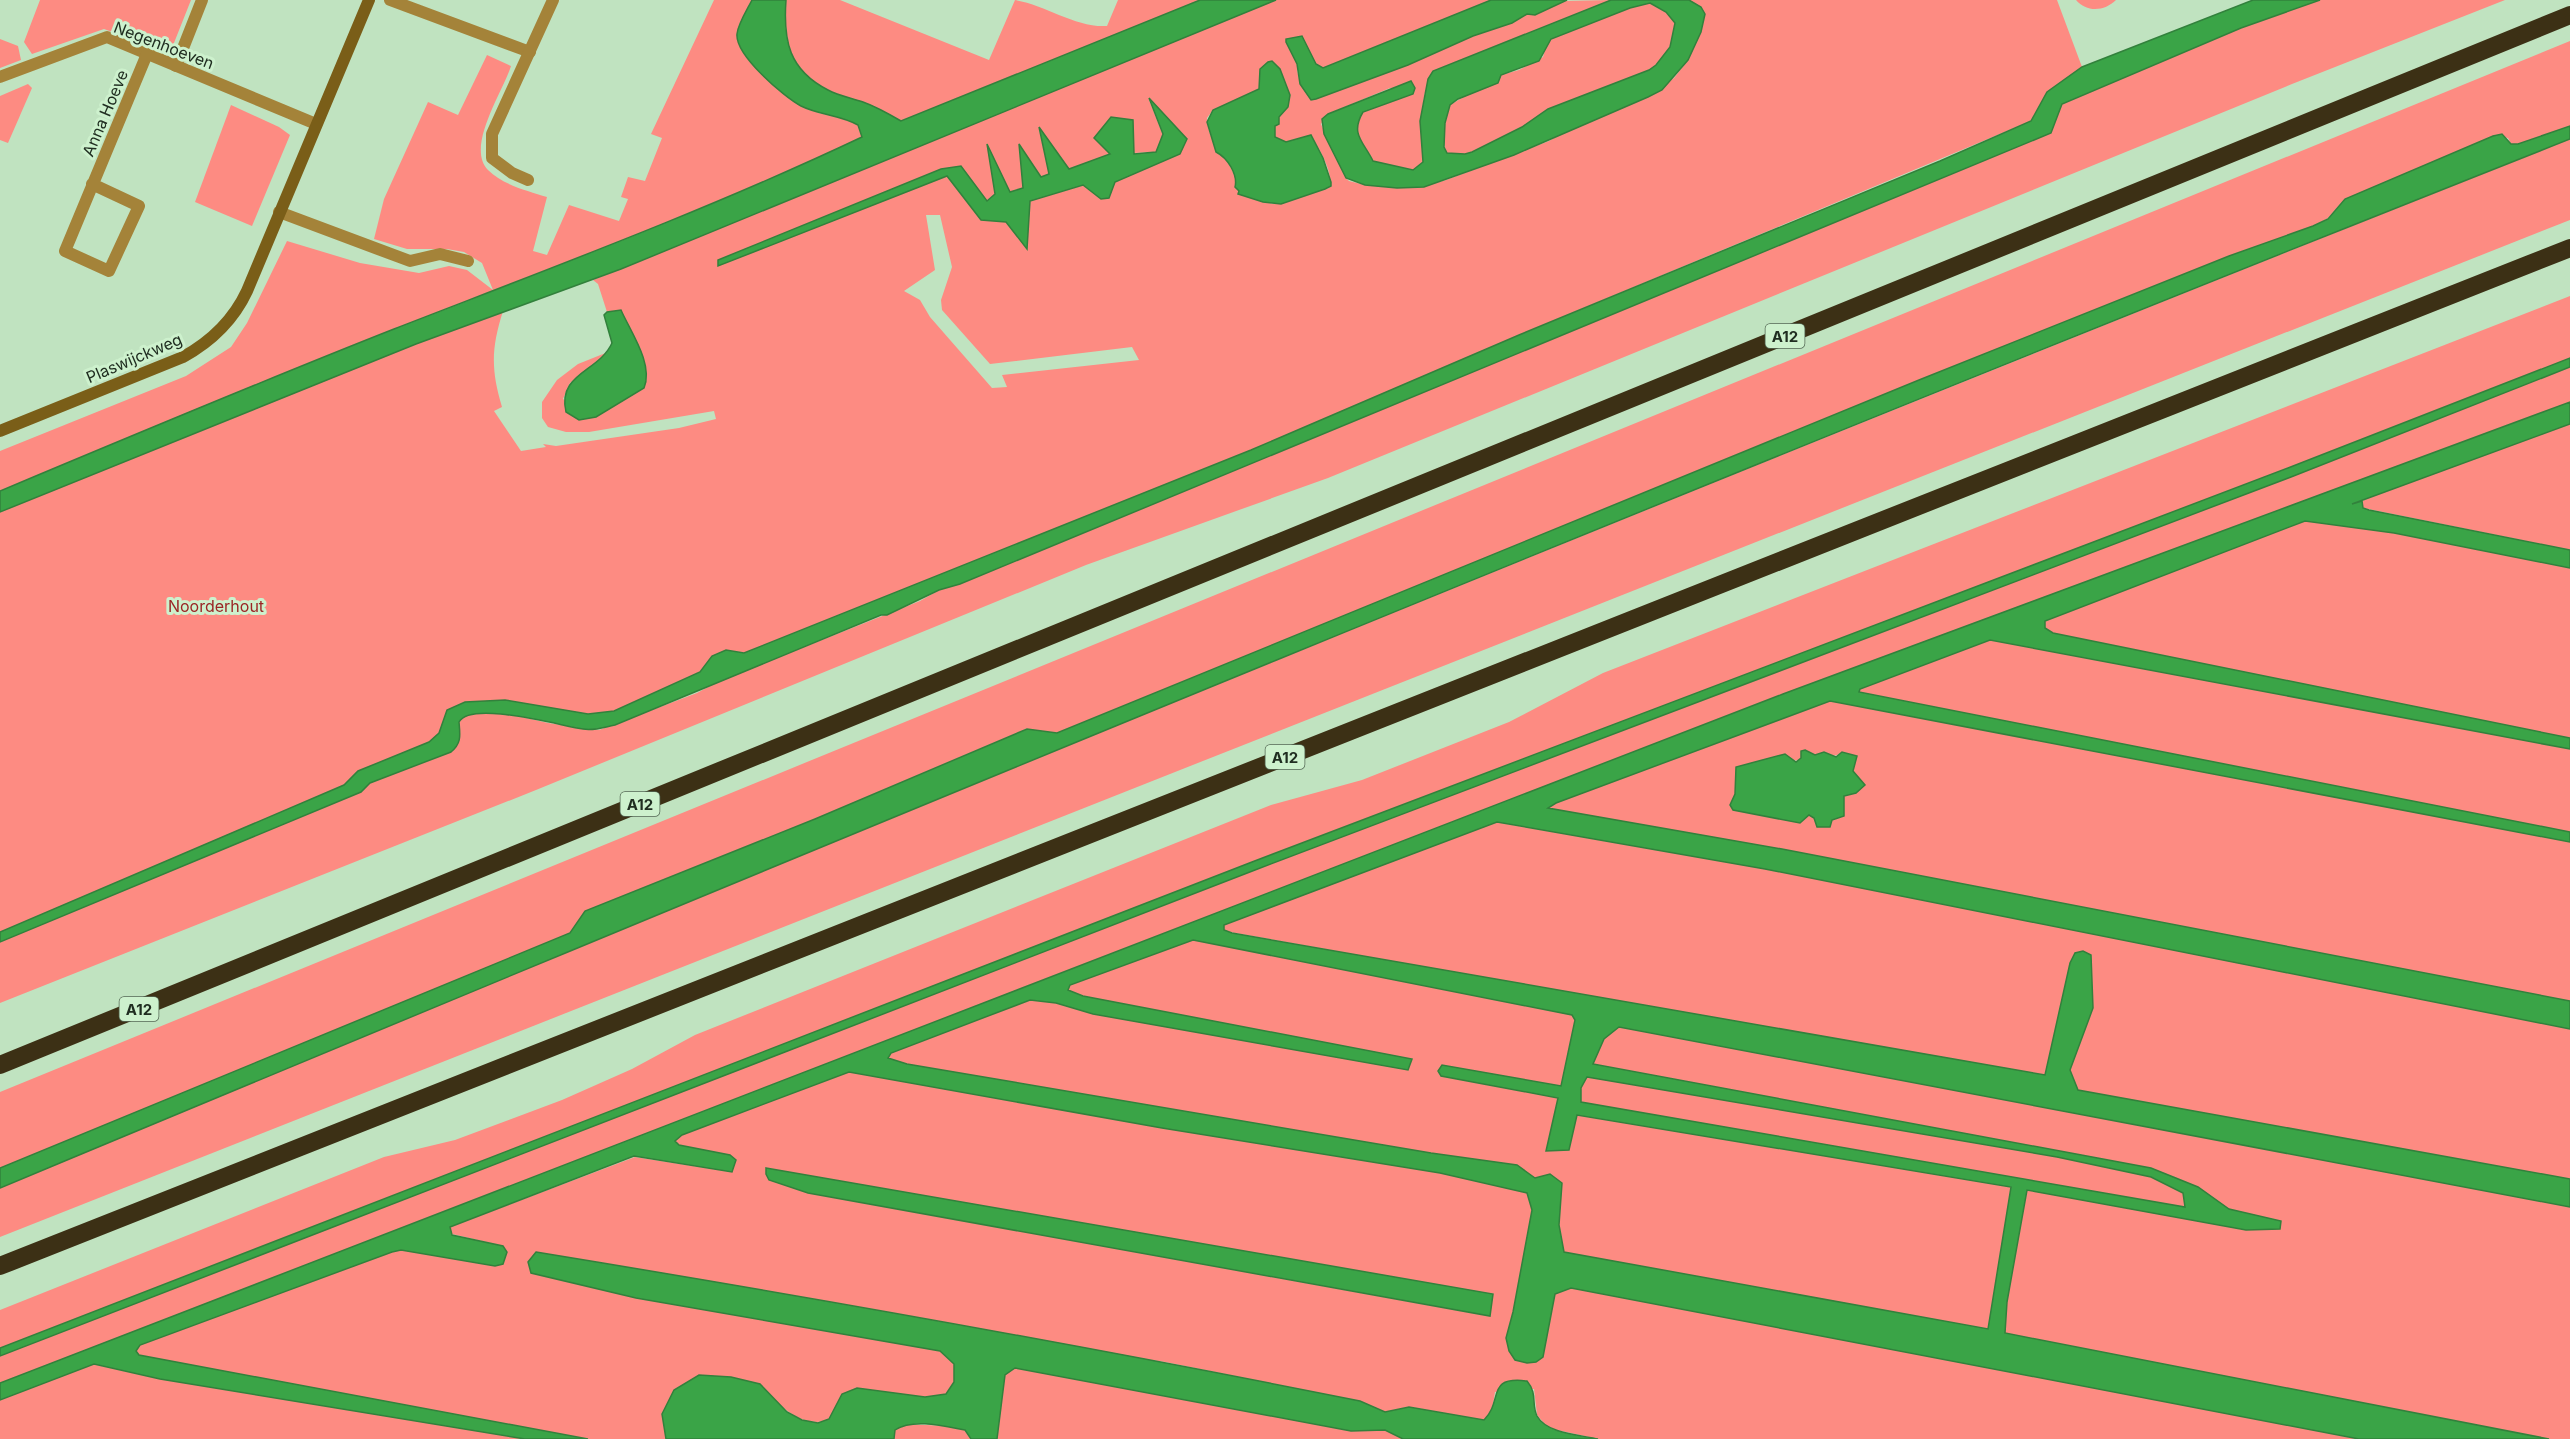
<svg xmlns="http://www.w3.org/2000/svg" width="2570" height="1439" font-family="Inter,sans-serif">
<rect width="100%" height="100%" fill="#c0e3c0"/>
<g fill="#fd8b82" fill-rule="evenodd">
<path d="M 40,0 L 191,0 L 170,53 L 104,29 L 32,54 L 24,42 Z"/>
<path d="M 714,0 L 752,0 L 737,35 L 818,113 L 846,118 L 858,125 L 862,137 C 718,205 568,262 418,320 L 440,335 L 503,311 C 491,349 491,370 502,407 L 494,411 L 521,451 L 546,447 L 543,444 L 556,446 L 679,428 L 716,419 L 714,411 L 589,432 L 566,432 L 548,427 L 542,418 L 542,402 L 557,380 L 578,364 L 608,352 L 570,383 L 563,399 L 596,417 L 621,310 L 607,312 L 598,284 L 593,280 L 1276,0 L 1491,0 L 1323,68 L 1316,64 L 1302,36 C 1295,64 1293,75 1311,100 L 1408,65 L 1473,36 L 1512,23 L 1527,14 L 1535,15 L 1563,1 L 1611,0 L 1433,71 C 1419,94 1421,135 1423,162 L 1413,170 L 1373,161 C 1363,140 1350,135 1363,112 L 1413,94 L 1390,88 L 1328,114 L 1321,124 L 1346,178 L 1349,181 L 1365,185 L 1417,188 L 1446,180 L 1549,141 L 1566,131 L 1648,97 L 1674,78 L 1688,60 L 1700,7 L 1689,0 L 2057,0 L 2082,67 L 2047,92 L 2031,121 L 1519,335 L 1251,450 L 744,653 L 734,651 L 708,662 L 700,672 L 614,711 L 588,714 L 537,706 L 514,715 L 548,723 L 599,730 L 697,693 L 721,680 L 920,601 L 939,590 L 960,584 L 2051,133 L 2062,104 L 2241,28 L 2320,0 L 2505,0 L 2292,84 L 1328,478 L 1086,565 L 536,790 L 0,1003 L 0,942 L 361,792 L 370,783 L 451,752 L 355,774 L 344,785 L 0,932 L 0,451 L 186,376 L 231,347 L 247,323 L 287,241 L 360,263 L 419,273 L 449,266 L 467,270 L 493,290 L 482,263 L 464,252 L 447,249 L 407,249 L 374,239 L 384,199 L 428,102 L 458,115 L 487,55 L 511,66 C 504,90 465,147 488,170 C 503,185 528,191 547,197 L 533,251 L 547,255 L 569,205 L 619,221 L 628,199 L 621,197 L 628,177 L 645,181 L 662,138 L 651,134 ZM 1259,74 L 1280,74 C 1300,112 1268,115 1275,138 L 1286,142 L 1311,135 C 1319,150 1334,171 1329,188 L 1275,204 L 1263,202 L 1239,194 C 1238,181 1230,158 1216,152 C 1214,140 1207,131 1207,118 L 1213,110 L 1259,89 ZM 1149,100 L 1180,154 L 1114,182 L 1101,199 L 1084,185 L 1030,201 L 1027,248 L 1006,222 L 981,220 L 947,176 L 718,265 L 719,260 L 941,169 L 961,166 L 986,201 L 995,194 L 988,147 L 1010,192 L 1023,188 L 1019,146 L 1041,177 L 1049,174 L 1039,129 L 1069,170 L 1111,154 L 1156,152 L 1163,135 ZM 926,215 L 940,215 L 952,267 L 941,300 L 942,310 L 990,364 L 1132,347 L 1139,360 L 1002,375 L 1007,387 L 992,388 L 930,317 L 920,300 L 904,291 L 935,270 Z"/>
<path d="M 786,0 L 840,0 L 989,60 L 1015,0 C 1046,5 1076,28 1107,26 L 1118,0 L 1200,0 L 901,121 C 834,85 780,97 786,0 Z"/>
<path d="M 2076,0 L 2116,0 C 2105,11 2087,13 2076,0 Z"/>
<path d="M 1650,3 L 1666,12 L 1676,23 L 1670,47 L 1656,65 L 1649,70 L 1548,109 L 1522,127 L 1472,152 L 1465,154 L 1447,153 C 1440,139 1446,119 1450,105 L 1501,75 L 1519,70 L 1543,57 L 1546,45 L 1551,39 L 1630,8 Z"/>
<path d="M 0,39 L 18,46 L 21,60 L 0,68 Z"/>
<path d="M 2570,41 L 2570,126 L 2518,144 L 2511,144 L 2508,138 L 2493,136 L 2345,199 L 2327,219 L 2313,226 L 2229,256 L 1919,380 L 1057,733 L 1026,729 L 815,819 L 585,911 L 570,933 L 545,944 L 0,1168 L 0,1092 Z"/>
<path d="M 28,84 L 32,88 L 8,143 L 0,140 L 0,96 Z"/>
<path d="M 231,105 L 279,127 L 290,135 L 252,226 L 195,202 Z"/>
<path d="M 2570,139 L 2570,220 L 0,1237 L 0,1188 C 854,831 1710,481 2570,139 Z"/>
<path d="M 2570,296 L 2570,358 L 2288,468 L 1252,862 L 0,1348 L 0,1310 L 384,1157 L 455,1140 L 562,1100 L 632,1069 L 695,1035 L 1271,805 L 1362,780 L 1509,722 L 1603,673 Z"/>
<path d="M 2570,367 L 2570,402 L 1783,694 L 0,1383 L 0,1356 L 1255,870 L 2291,477 Z"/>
<path d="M 2570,424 L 2570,550 L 2363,508 L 2362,501 L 2375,495 Z"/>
<path d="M 2305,521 L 2394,533 L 2570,568 L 2570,738 L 2053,633 L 2045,628 L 2045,621 L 2062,613 Z"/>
<path d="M 1990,640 L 2570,749 L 2570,832 L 1859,692 L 1859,689 Z"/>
<path d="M 1830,701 L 2570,842 L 2570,1001 L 1782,849 L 1547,809 L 1556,803 ZM 1843,752 L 1857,756 L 1853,771 L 1856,793 L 1844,796 L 1832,820 L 1808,815 L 1800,823 L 1733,810 L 1730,805 L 1735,794 L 1736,767 L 1792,760 C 1798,762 1804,757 1812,756 C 1823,754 1833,759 1843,752 Z"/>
<path d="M 1496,822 L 1765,869 L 2570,1029 L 2570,1179 L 2078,1090 L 2070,1070 L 2093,1008 L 2091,956 L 2058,1022 L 2045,1075 L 1726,1021 L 1224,931 L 1224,924 Z"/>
<path d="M 1193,940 L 1572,1015 L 1575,1020 L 1561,1086 L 1442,1065 L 1438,1071 L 1440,1076 L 1559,1098 L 1547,1150 L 1577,1115 L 2012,1187 L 1988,1330 L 1564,1252 L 1559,1225 L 1562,1183 L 1535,1178 L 1516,1165 L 1431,1153 L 907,1064 L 887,1058 L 891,1053 L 1030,1000 L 1056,1003 L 1093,1014 L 1152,1023 L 1068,990 L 1070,985 Z"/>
<path d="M 1619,1027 L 2570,1207 L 2570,1439 L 2549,1439 L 2526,1435 L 2005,1333 L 2007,1302 L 2027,1189 L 2246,1230 L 2280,1229 L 2280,1222 L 2229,1209 L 2198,1187 L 2151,1168 L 1593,1064 L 1604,1039 Z"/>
<path d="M 849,1072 L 1162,1128 L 1440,1173 L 1527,1193 L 1532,1210 L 1513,1312 L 1506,1338 L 1543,1357 L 1555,1294 L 1571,1288 L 2359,1439 L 1598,1439 L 1548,1428 L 1537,1415 L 1534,1389 L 1495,1392 L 1492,1412 L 1484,1420 L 1410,1407 L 1385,1412 L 1360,1401 L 1165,1362 L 531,1273 L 636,1298 L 940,1351 L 954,1364 L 954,1382 L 946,1394 L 925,1397 L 893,1393 L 842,1394 L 829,1420 C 798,1429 779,1404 760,1384 L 662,1414 L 666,1439 L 588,1439 L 139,1355 L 136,1351 L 140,1345 L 392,1252 L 401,1250 L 495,1266 L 503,1246 L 452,1234 L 450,1227 L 635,1157 L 732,1172 L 730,1155 L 679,1145 L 675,1141 L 682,1135 ZM 766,1168 L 1493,1294 L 1489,1316 L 808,1193 L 769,1180 Z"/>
<path d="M 1587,1077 L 2057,1157 L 2151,1177 L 2184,1193 L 2185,1207 L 1580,1102 L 1581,1088 Z"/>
<path d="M 93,1364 L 160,1379 L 525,1439 L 0,1439 L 0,1400 Z"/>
<path d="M 1015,1368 L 1351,1431 L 1385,1430 L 1403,1439 L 997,1439 L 1005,1375 Z"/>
<path d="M 904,1424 L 947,1426 L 965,1430 L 971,1439 L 894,1439 L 895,1430 Z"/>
</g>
<g fill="#3aa447" stroke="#32813c" stroke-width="1.5" fill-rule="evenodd">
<path d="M 752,0 L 786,0 C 783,41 789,70 828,90 C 839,96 852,98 863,102 C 877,107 889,114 901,121 L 1200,0 L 1276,0 L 621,269 L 416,344 L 0,512 L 0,491 C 131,436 262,381 394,329 C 551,268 710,209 862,137 L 858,125 C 840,115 819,115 801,106 C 784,97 735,55 737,34 C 738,24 747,10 752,0 Z"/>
<path d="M 1491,0 L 1567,0 L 1535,15 L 1527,14 L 1512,23 L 1473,36 L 1408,65 L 1316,99 L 1311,100 L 1300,84 L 1297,64 L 1286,42 L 1286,39 L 1302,36 L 1316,64 L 1323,68 Z"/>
<path d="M 1611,0 L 1689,0 L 1701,7 L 1705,14 L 1701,32 L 1688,60 L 1662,90 L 1648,97 L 1514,155 L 1424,187 L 1397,188 L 1365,185 L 1346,178 L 1324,134 L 1322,119 L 1328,114 L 1411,81 L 1415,88 L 1413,94 L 1363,112 C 1350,134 1363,141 1373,161 L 1413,170 L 1423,162 L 1420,121 L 1428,79 L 1433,71 ZM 1650,3 L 1666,12 L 1675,23 L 1670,47 L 1656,65 L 1649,70 L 1548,109 L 1522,127 L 1472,152 L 1465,154 L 1447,153 L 1444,147 L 1445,123 L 1450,105 L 1458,99 L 1498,83 L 1501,75 L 1539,61 L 1551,39 L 1630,8 Z"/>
<path d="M 2253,0 L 2320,0 L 2241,28 L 2062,104 L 2051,133 L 960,584 L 939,590 L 887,615 L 881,615 L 615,725 C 604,727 595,731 583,729 C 561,726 471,700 459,722 C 460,735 462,743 451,752 L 370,783 L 361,792 L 0,942 L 0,932 L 344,785 L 358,771 L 429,742 L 439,733 L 447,710 L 465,702 L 505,700 L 588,714 L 614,711 L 700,672 L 712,656 L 726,650 L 744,653 L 1251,450 L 1519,335 L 1940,161 L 2031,121 L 2047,92 L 2082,67 Z"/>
<path d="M 1272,61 L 1280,69 L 1290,95 L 1288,107 L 1279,117 L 1279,124 L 1275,126 L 1275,137 L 1286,142 L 1311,135 L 1323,158 L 1331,182 L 1331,186 L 1325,189 L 1281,204 L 1263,202 L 1238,194 L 1239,191 L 1235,187 C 1238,175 1228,158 1216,152 L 1207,122 L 1213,110 L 1259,89 L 1260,69 L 1268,62 Z"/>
<path d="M 1149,98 L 1187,139 L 1180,154 L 1115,182 L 1109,198 L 1101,199 L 1083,185 L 1030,201 L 1027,249 L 1006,222 L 981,220 L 947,176 L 718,266 L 718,260 L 941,169 L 961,166 L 987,201 L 995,194 L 987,144 L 1010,192 L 1023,188 L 1019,144 L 1041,177 L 1049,174 L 1039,127 L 1069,169 L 1110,154 L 1094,138 L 1111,117 L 1133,120 L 1134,154 L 1156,152 L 1163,134 Z"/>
<path d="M 2570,126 L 2570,139 C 1710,479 854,832 0,1188 L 0,1168 L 570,933 L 585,911 L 815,819 L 1027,729 L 1057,733 L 1919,380 L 2229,256 L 2313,226 L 2328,219 L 2345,199 L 2493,136 L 2502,134 L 2511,144 L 2518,144 Z"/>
<path d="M 621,310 C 630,331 654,364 644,388 L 596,417 L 579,420 L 566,412 C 557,373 599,372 612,343 L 604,315 L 607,312 Z"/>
<path d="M 2570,358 L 2570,367 L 2291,477 L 1255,870 L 0,1356 L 0,1348 L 1252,862 L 2288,468 Z"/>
<path d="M 2570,402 L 2570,424 L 2352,504 L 2362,501 L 2363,508 L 2369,510 L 2570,550 L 2570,568 L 2394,533 L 2305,521 L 2045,621 L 2045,628 L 2053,633 L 2570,738 L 2570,749 L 1990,640 L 1860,689 L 1859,692 L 2570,832 L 2570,842 L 1830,701 L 1556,803 L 1548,808 L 1782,849 L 2570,1001 L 2570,1029 L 1765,869 L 1497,822 L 1224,925 L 1224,930 L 1232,933 L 2045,1075 L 2070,963 L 2075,953 L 2083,951 L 2091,955 L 2093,1008 L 2070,1070 L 2078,1090 L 2570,1179 L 2570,1207 L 1619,1027 L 1604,1039 L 1593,1064 L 2151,1168 L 2198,1187 L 2229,1209 L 2281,1221 L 2280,1229 L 2246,1230 L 2027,1190 L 2007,1302 L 2005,1333 L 2549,1439 L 2359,1439 L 1571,1288 L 1555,1294 L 1543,1357 L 1536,1362 L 1527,1363 L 1515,1360 L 1509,1351 L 1506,1338 L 1513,1312 L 1532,1210 L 1527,1193 L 1440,1173 L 1162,1128 L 849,1072 L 682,1135 L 675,1141 L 679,1145 L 730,1155 L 736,1160 L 732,1172 L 634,1156 L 450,1227 L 452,1235 L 503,1246 L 507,1252 L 503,1264 L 495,1266 L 401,1250 L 392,1252 L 140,1345 L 136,1351 L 139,1355 L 588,1439 L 525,1439 L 160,1379 L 94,1364 L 0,1400 L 0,1383 L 1783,694 ZM 1193,940 L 1572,1015 L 1575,1020 L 1561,1086 L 1442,1065 L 1438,1071 L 1441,1076 L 1558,1098 L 1546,1151 L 1569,1150 L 1577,1115 L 2011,1187 L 1988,1329 L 1564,1252 L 1559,1225 L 1562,1183 L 1550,1174 L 1535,1178 L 1517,1165 L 1431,1153 L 907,1064 L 888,1058 L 891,1053 L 1030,1000 L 1056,1003 L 1093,1014 L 1408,1070 L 1412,1059 L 1083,996 L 1068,990 L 1070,985 ZM 1587,1077 L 2057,1157 L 2151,1177 L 2183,1193 L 2185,1207 L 1581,1102 L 1581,1088 Z"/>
<path d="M 1805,750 L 1815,755 L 1824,752 L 1836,757 L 1842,752 L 1857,756 L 1853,771 L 1865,785 L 1856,793 L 1844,796 L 1844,816 L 1832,820 L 1830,827 L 1817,827 L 1814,818 L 1809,815 L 1800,823 L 1733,810 L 1730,805 L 1735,794 L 1736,767 L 1785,754 L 1796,762 L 1801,758 L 1801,751 Z"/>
<path d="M 766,1168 L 1493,1294 L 1490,1316 L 808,1193 L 769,1180 L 766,1174 Z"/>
<path d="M 536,1252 C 811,1297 1086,1346 1360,1401 L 1385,1412 L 1409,1407 L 1484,1420 C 1504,1400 1485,1376 1527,1381 C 1538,1394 1531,1404 1537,1416 C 1547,1434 1581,1435 1598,1439 L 1403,1439 L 1385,1430 L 1351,1431 L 1015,1368 L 1005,1375 L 997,1439 L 971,1439 L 965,1430 C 944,1426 913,1418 895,1430 L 894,1439 L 666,1439 L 662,1414 L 674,1390 L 699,1375 L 731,1377 L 760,1384 L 787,1412 L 802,1420 L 818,1423 L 829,1419 L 842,1394 L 857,1388 L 925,1397 L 946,1394 L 954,1382 L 954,1364 L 940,1351 L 636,1298 L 531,1273 L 528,1262 Z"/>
</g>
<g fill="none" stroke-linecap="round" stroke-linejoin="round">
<g stroke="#a48339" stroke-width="12">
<path d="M 390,0 L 530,52"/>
<path d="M 176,66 L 202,0"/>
<path d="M 0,77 L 107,37 L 316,124"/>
<path d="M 528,180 L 512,173 L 492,158 L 492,134 L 553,0"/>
<path d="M 92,184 L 139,206 L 109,271 L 65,251 L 147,54"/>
<path d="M 279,212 L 410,261 L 440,254 L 468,261"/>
</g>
<path stroke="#7a5e18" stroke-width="12" d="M 0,431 L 183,357 C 212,341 233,321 247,291 L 369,0"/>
<g stroke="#3c3015" stroke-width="18">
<path d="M 0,1065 L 2570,15"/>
<path d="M 0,1266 L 2570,248"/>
</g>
</g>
<g text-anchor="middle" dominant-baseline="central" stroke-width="6" stroke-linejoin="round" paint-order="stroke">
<g fill="#cdf1cd" stroke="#546855" stroke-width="1.5">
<rect x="1765.5" y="324" width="39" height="24" rx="4.5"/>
<rect x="1265.5" y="745" width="39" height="24" rx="4.5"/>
<rect x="620.5" y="792" width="39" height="24" rx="4.5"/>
<rect x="119.5" y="997" width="39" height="24" rx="4.5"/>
</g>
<g font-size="15" font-weight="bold" fill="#202e21">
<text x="1785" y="336">A12</text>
<text x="1285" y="757">A12</text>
<text x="640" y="804">A12</text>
<text x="139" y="1009">A12</text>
</g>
<g font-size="16" fill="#202e21" stroke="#cdf1cd">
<text transform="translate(164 45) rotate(21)">Negenhoeven</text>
<text transform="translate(105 113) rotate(-67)">Anna Hoeve</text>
<text transform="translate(134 358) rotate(-23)">Plaswijckweg</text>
</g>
<g font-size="16" fill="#9b2525" stroke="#cdf1cd">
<text x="216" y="606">Noorderhout</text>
</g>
</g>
</svg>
